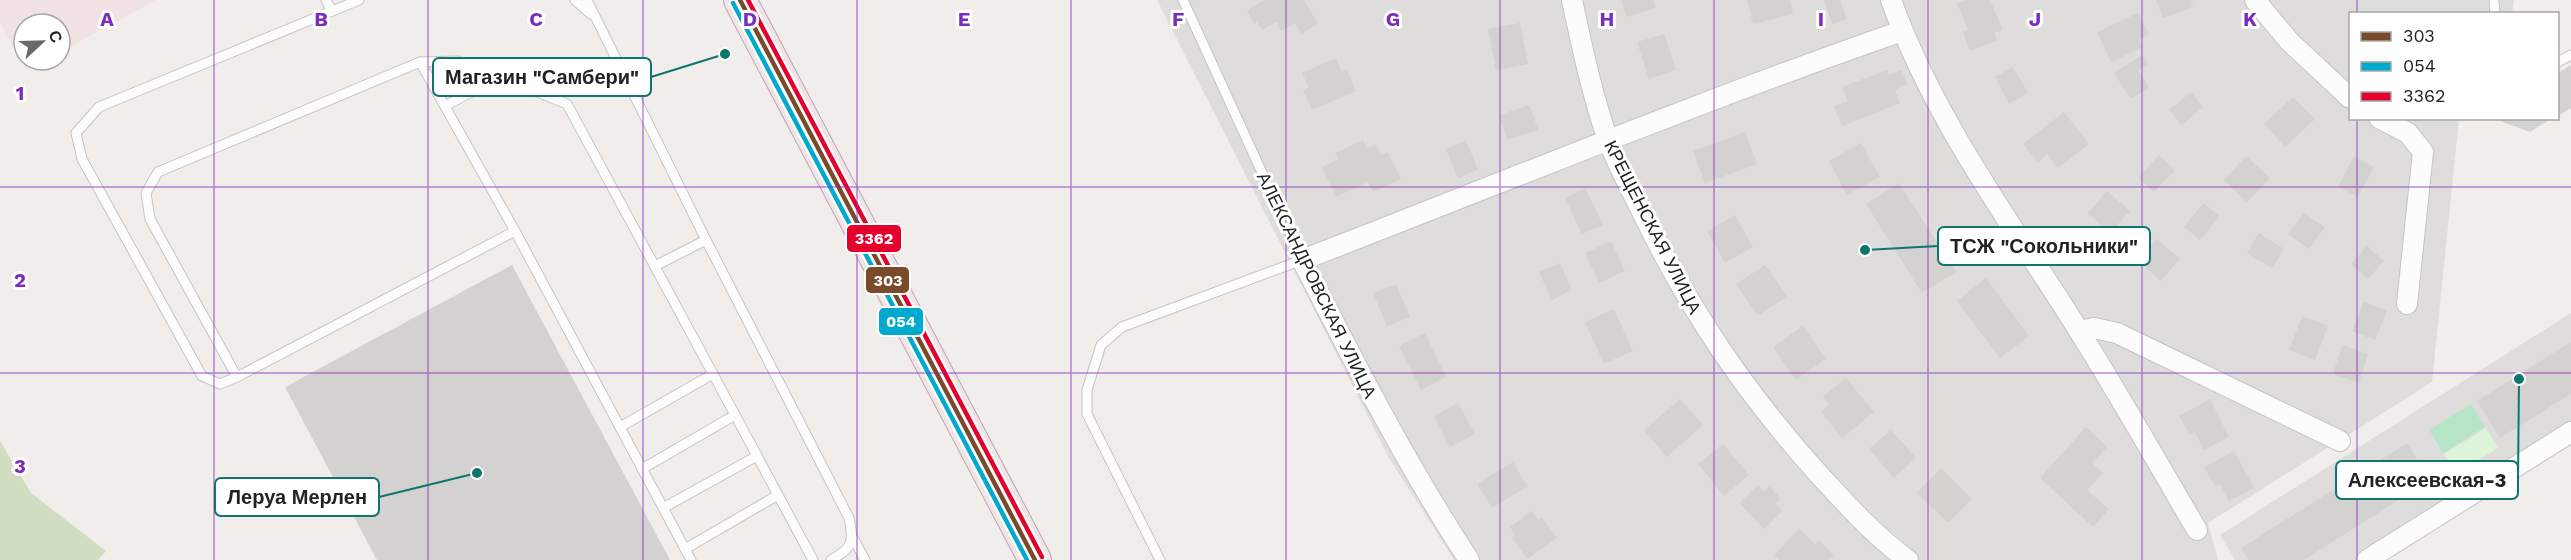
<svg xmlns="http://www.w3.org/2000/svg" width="2571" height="560" font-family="'Work Sans',sans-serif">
<rect width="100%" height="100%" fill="#f0edeb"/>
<g fill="#dfdddc">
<path d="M 1157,0 L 2470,0 L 2469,13 L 2350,14 L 2350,118 L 2459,119 L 2432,382 L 2208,523 L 2218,560 L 1454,560 L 1389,458 Z"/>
<path d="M 2571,313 L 2571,445 L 2382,560 L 2235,560 L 2220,535 Z"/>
</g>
<path fill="#f1e2e3" d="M 0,0 L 156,0 L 60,52 L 60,24 L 24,24 L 24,60 L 45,60 L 26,70 L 0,22 Z"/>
<path fill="#dedddc" d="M 2467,0 L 2514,0 L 2512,13 L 2463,14 Z"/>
<path fill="#d1ddc1" d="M 0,441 L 31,493 L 106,551 L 98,560 L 0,560 Z"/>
<path fill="#ddf4d8" d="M 2486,428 L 2498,448 L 2456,473 L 2444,454 Z"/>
<path fill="#b7e5c9" d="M 2471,404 L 2485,427 L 2443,453 L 2429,430 Z"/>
<g fill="#d4d2d0">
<path d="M 1265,0 L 1304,0 L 1318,24 L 1301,34 L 1295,23 L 1281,31 L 1276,22 L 1262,30 L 1257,22 L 1254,24 L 1247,10 Z"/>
<path d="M 1621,0 L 1653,0 L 1656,8 L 1626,17 Z"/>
<path d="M 1747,0 L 1790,0 L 1793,14 L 1753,24 Z"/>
<path d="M 1824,0 L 1840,0 L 1847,19 L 1832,24 Z"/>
<path d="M 1965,0 L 1990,0 L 2003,30 L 1994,33 L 1997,40 L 1970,51 L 1963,32 L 1968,30 L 1957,3 Z"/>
<path d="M 2156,0 L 2191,0 L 2193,7 L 2163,18 Z"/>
<path d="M 2138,13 L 2149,34 L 2139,39 L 2143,47 L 2111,62 L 2097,32 Z"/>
<path d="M 1520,23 L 1528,64 L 1496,70 L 1488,29 Z"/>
<path d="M 1664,34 L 1676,70 L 1649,79 L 1637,42 Z"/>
<path d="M 2142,55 L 2148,64 L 2138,70 L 2149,87 L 2131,99 L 2114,73 Z"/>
<path d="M 1336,58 L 1342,72 L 1347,69 L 1356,91 L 1312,110 L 1303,90 L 1309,87 L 1302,73 Z"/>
<path d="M 2571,65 L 2571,108 L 2558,116 L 2558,73 Z"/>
<path d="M 2013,67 L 2028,93 L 2009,104 L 1995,77 Z"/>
<path d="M 1887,70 L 1889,75 L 1902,70 L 1907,85 L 1895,90 L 1900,103 L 1842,126 L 1834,106 L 1848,101 L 1842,87 Z"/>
<path d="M 2191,92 L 2203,107 L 2182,125 L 2169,110 Z"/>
<path d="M 2293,97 L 2315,119 L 2285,147 L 2264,124 Z"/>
<path d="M 1530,105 L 1538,130 L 1507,140 L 1499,115 Z"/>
<path d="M 2064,112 L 2089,144 L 2058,168 L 2047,154 L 2038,162 L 2023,144 Z"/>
<path d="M 2492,118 L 2552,118 L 2530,132 Z"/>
<path d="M 1745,132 L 1757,164 L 1705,183 L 1693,151 Z"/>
<path d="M 1363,140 L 1367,148 L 1376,144 L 1381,155 L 1388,152 L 1401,179 L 1373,192 L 1368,182 L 1336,197 L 1322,167 L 1338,159 L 1335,153 Z"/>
<path d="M 1466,140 L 1478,170 L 1458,178 L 1446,149 Z"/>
<path d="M 1861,143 L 1880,177 L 1847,195 L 1829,161 Z"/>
<path d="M 2159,155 L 2175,170 L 2154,192 L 2138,178 Z"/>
<path d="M 2246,156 L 2270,178 L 2247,202 L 2224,180 Z"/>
<path d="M 2354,156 L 2374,167 L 2358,197 L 2338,187 Z"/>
<path d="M 1899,183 L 1956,272 L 1922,293 L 1866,204 Z"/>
<path d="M 1585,188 L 1603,225 L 1582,234 L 1565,198 Z"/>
<path d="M 2107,191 L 2130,211 L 2110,233 L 2088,213 Z"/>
<path d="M 2203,203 L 2220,216 L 2200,240 L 2184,227 Z"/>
<path d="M 2304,213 L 2325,227 L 2309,249 L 2288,234 Z"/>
<path d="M 1735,215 L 1753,247 L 1725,263 L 1707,231 Z"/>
<path d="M 2259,233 L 2284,249 L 2272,268 L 2247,253 Z"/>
<path d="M 2157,239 L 2180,259 L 2161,281 L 2138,261 Z"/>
<path d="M 1611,241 L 1625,271 L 1599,283 L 1585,253 Z"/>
<path d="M 2367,246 L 2384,261 L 2368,279 L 2351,264 Z"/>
<path d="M 1560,263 L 1572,290 L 1552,300 L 1539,272 Z"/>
<path d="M 512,265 L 670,560 L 377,560 L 285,387 Z"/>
<path d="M 1765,265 L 1787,296 L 1758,316 L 1736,284 Z"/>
<path d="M 1986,278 L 2029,336 L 2000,358 L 1957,301 Z"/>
<path d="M 1396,284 L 1410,317 L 1387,326 L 1373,293 Z"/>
<path d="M 2364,302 L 2387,311 L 2375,340 L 2352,331 Z"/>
<path d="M 1614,309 L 1633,351 L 1604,364 L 1585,322 Z"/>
<path d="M 2302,316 L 2328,326 L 2315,360 L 2289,350 Z"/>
<path d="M 1803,326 L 1826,359 L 1796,380 L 1773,347 Z"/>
<path d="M 1425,333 L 1446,377 L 1421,390 L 1399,346 Z"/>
<path d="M 2571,342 L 2571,394 L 2500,438 L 2477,401 Z"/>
<path d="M 2342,345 L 2368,354 L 2359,383 L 2333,374 Z"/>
<path d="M 1846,378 L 1874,412 L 1842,438 L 1821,412 L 1829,405 L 1823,397 Z"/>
<path d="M 1680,399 L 1703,425 L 1667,457 L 1644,430 Z"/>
<path d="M 2210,399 L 2229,437 L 2204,450 L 2195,432 L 2190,435 L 2179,416 Z"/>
<path d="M 1458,403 L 1475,434 L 1450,447 L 1434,416 Z"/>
<path d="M 2086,427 L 2107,447 L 2092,463 L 2103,473 L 2087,490 L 2109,509 L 2093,527 L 2040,478 Z"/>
<path d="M 1891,430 L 1916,458 L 1894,478 L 1869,449 Z"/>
<path d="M 2407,443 L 2430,480 L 2304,560 L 2249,560 L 2241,548 Z"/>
<path d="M 1723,444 L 1749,475 L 1724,496 L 1698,464 Z"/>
<path d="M 2234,451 L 2254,488 L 2229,501 L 2220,484 L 2215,486 L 2204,467 Z"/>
<path d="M 1513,462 L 1527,486 L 1492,508 L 1477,484 Z"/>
<path d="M 1941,468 L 1972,499 L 1948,523 L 1917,493 Z"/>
<path d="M 1758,485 L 1764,492 L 1769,486 L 1781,499 L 1776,504 L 1782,511 L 1764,529 L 1739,503 Z"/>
<path d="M 1532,511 L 1538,520 L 1542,517 L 1557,538 L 1527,559 L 1512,538 L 1515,535 L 1510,527 Z"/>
<path d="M 1799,529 L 1815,544 L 1819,540 L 1834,555 L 1829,560 L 1779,560 L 1774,555 Z"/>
</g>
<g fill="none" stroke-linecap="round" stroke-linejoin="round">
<defs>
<g id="service">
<path d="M 326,0 L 332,11"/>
<path d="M 359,0 L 99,107 L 76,133 L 82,159 L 202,376 L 220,384 L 237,377 L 515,231"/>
<path d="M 575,0 L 591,14"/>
<path d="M 587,0 L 706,240 L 849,518 C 854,542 853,548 831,560"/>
<path d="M 2494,2 L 2495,14"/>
<path d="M 420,62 L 515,231 L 691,560"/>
<path d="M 2558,62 L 2571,55"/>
<path d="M 445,106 L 500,77 L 567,104 L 713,374"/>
<path d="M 655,266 L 706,240"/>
<path d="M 237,377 L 150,219 L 146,193 L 158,172 L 420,62 L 457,61 L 500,77"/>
<path d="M 620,427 L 713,374 L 813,560"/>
<path d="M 642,469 L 735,415"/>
<path d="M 663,508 L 757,456"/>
<path d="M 853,538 L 865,560"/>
<path d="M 685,549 L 778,495"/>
<path d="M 1160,560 L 1087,414 L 1087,390 L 1101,345 L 1122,327 L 1302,260 L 1183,0"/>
</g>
<g id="minor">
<path d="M 1572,0 C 1582,47 1592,95 1608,140 C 1617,164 1630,187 1641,210 C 1691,313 1746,394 1823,479 C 1850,508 1876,537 1908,560"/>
<path d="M 1891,0 C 1934,120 2012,224 2079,331 C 2120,396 2158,464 2197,530"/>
<path d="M 2255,0 L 2289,41 L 2350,98"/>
<path d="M 2379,118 L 2408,133 L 2423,152 L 2407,304"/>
<path d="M 2080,331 L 2094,328 L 2117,333 L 2340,441"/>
<path d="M 1469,560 C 1406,464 1354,362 1302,260 C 1502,183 1700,101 1902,31"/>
<path d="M 2367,560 L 2571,432"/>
</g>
<path id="trunk" d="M 740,0 L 1035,560"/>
</defs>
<use href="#service" stroke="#c6c4c3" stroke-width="11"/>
<use href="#minor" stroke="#c6c4c3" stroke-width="22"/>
<use href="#trunk" stroke="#c5a2b3" stroke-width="34"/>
<use href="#service" stroke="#fdfcfc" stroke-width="9"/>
<use href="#minor" stroke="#fdfcfc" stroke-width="20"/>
<use href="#trunk" stroke="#eee6e6" stroke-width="32"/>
<defs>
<path id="bus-1" d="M 740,0 L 1035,560"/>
<path id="bus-2" d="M 733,3 L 1027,560"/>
<path id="bus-3" d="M 748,0 L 1042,557"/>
</defs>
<use href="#bus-1" stroke="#fff" stroke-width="9"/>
<use href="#bus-2" stroke="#fff" stroke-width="9"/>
<use href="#bus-3" stroke="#fff" stroke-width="9"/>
<use href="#bus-1" stroke="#7a4b2a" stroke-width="4.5"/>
<use href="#bus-2" stroke="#00a9ce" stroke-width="4.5"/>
<use href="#bus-3" stroke="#e4002b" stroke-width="4.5"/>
</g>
<path fill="none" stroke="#7b2cbf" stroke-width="1.5" stroke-opacity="0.55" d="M 214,0 L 214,560M 428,0 L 428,560M 643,0 L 643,560M 857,0 L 857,560M 1071,0 L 1071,560M 1286,0 L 1286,560M 1500,0 L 1500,560M 1714,0 L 1714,560M 1928,0 L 1928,560M 2142,0 L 2142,560M 2357,0 L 2357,14M 2357,118 L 2357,560M 0,187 L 2571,187M 0,373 L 2571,373"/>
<g text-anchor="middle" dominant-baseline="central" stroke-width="6" stroke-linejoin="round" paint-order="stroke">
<g font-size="18" fill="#222" stroke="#fff">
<text transform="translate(1653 227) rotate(63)">КРЕЩЕНСКАЯ УЛИЦА</text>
<text transform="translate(1317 285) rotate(64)">АЛЕКСАНДРОВСКАЯ УЛИЦА</text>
</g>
</g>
<g font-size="20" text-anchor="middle" font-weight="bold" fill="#7b2cbf" stroke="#fff" stroke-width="6" stroke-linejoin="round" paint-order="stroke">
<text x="107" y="26">A</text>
<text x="321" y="26">B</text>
<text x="536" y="26">C</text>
<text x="750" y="26">D</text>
<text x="964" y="26">E</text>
<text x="1178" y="26">F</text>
<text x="1393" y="26">G</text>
<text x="1607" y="26">H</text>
<text x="1821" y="26">I</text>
<text x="2035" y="26">J</text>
<text x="2250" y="26">K</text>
<text x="20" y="100">1</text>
<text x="20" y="287">2</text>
<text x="20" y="473">3</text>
</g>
<path fill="none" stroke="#0f766e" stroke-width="2" d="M725 54L651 77M1865 250L1938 246M2519 379L2518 480M477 473L379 497"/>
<g fill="#0f766e" stroke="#fff" stroke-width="2">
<circle cx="725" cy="54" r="6"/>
<circle cx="1865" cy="250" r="6"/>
<circle cx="2519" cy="379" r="6"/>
<circle cx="477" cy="473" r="6"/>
</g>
<g fill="#fff" stroke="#0f766e" stroke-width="2">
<rect x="433" y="58" width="218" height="38" rx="6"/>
<rect x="1938" y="227" width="212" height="38" rx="6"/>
<rect x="2336" y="461" width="182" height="38" rx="6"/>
<rect x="215" y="478" width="164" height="38" rx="6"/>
</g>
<g font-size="20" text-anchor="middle" font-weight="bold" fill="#222">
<text x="542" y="84">Магазин "Самбери"</text>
<text x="2044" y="253">ТСЖ "Сокольники"</text>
<text x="2427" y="487">Алексеевская-3</text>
<text x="297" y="504">Леруа Мерлен</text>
</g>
<g stroke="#fff" stroke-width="2">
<rect x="846" y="224" width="56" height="29" rx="6" fill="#e4002b"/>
<rect x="865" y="266" width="45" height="28" rx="6" fill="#7a4b2a"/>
<rect x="878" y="307" width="46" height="29" rx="6" fill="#00a9ce"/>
</g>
<g font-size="16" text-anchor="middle" font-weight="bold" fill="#fff">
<text x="874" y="244">3362</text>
<text x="888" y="286">303</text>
<text x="901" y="327">054</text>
</g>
<rect x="2349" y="12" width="210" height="108" fill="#ffffff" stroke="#a7a7a7" stroke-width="1.5"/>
<rect x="2361" y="32" width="30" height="9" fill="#7a4b2a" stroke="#a7a7a7" stroke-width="1.5"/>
<text x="2403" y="42" font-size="18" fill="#222222">303</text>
<rect x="2361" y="62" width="30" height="9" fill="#00a9ce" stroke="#a7a7a7" stroke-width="1.5"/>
<text x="2403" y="72" font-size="18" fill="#222222">054</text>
<rect x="2361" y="92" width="30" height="9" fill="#e4002b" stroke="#a7a7a7" stroke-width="1.5"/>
<text x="2403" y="102" font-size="18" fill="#222222">3362</text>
<g transform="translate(42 42) rotate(68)"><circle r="28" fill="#ffffff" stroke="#a7a7a7" stroke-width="1.5"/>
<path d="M0-4.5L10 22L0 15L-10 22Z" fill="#6a6968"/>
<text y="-9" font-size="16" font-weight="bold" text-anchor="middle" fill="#222222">С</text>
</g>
</svg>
